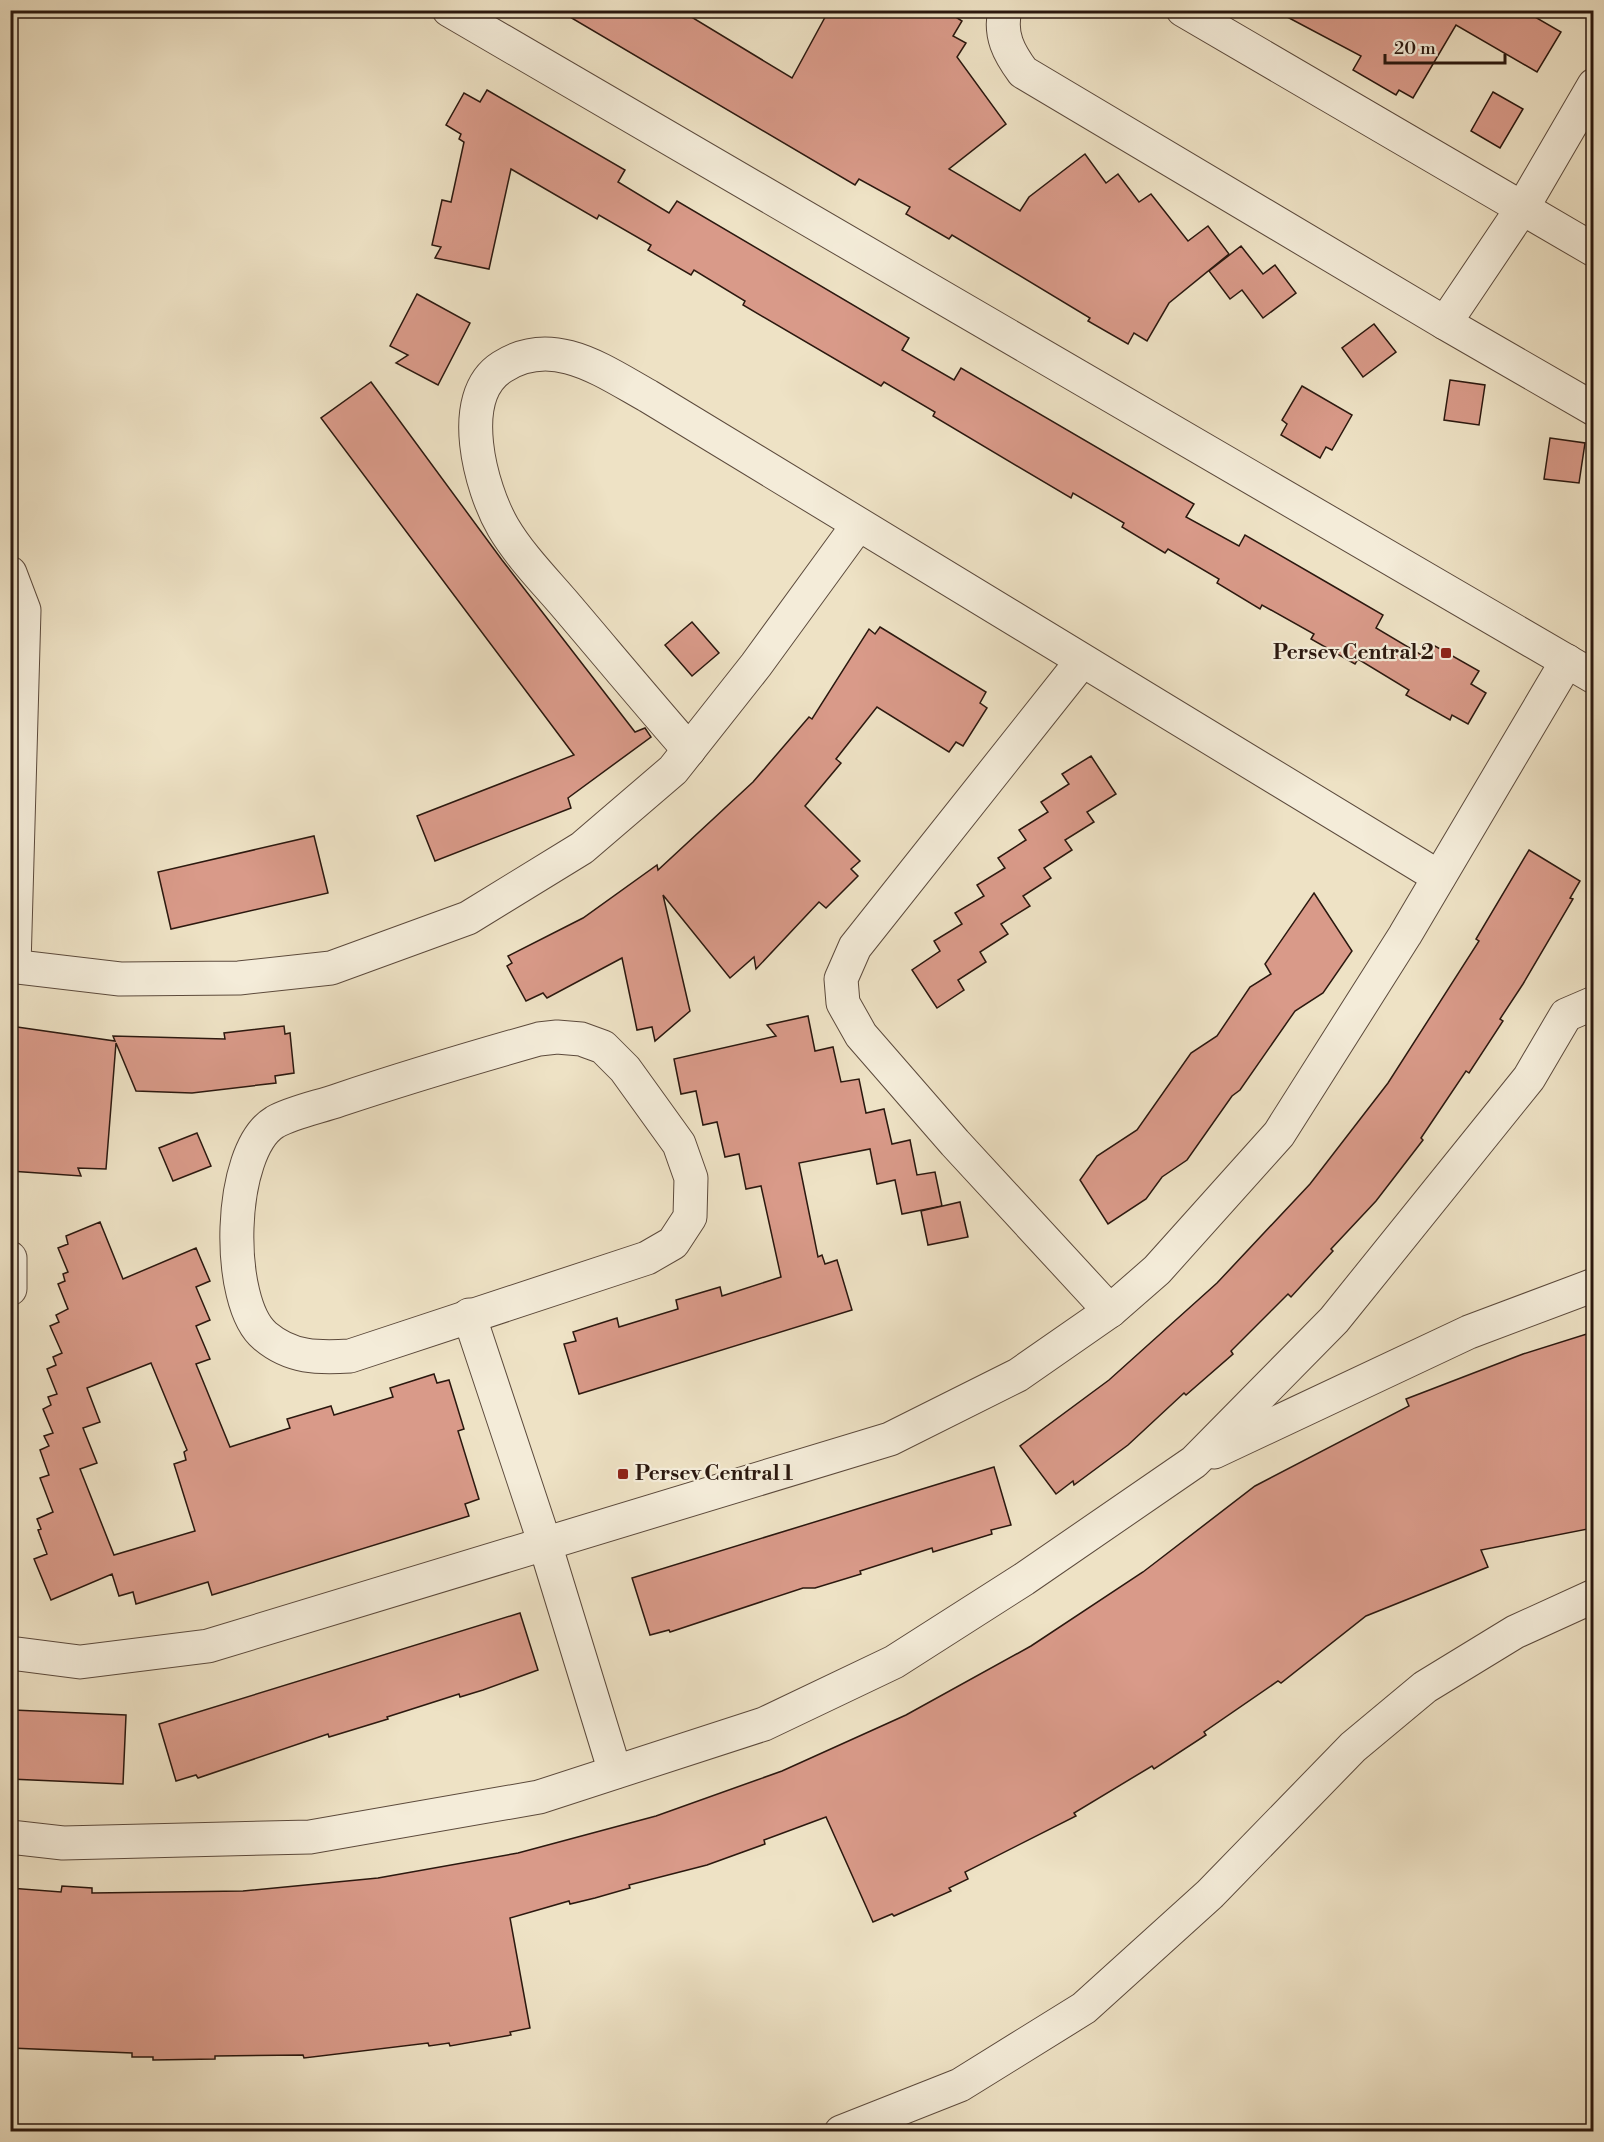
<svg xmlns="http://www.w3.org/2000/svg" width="1604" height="2142" font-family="'Libre Bodoni',serif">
<rect width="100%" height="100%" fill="#eee2c5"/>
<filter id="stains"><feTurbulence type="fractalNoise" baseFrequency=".00333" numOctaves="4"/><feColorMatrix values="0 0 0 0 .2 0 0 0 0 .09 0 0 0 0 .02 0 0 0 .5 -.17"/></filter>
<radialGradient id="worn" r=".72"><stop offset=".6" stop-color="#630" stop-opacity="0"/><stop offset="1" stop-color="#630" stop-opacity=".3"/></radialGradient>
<g fill="#d99a89" stroke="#2b180f" stroke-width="1.5" fill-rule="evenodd">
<path d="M 558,10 L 680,10 L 792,78 L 829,10 L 945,10 L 962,21 L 953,36 L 966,43 L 957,57 L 1006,124 L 949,169 L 1020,211 L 1029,197 L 1085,154 L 1106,183 L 1118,174 L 1139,202 L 1151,194 L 1188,241 L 1208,226 L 1229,254 L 1169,303 L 1147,341 L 1134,333 L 1128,344 L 1088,321 L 1090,318 L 952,235 L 949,239 L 906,214 L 910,207 L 859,179 L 855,185 Z"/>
<path d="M 1274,10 L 1523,10 L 1561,32 L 1537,72 L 1456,25 L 1413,98 L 1399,90 L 1396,95 L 1353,70 L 1361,56 Z"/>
<path d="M 487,90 L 625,170 L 618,182 L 669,213 L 677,201 L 909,338 L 902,350 L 954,380 L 961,368 L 1194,504 L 1186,517 L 1239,546 L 1245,535 L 1340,590 L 1383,615 L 1376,628 L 1428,659 L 1435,646 L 1479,671 L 1471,684 L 1486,693 L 1468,724 L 1452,715 L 1450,720 L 1406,695 L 1409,690 L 1358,659 L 1355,664 L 1311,639 L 1314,634 L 1262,605 L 1260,609 L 1217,583 L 1219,579 L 1168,549 L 1165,553 L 1122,527 L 1124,523 L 1073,493 L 1071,498 L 933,416 L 935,412 L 884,382 L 881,386 L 743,305 L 745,301 L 694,270 L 691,275 L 648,250 L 651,245 L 599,215 L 597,219 L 511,169 L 489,269 L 435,258 L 441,247 L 432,245 L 442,200 L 451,202 L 464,142 L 459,139 L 461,134 L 446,125 L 464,93 L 480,102 Z"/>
<path d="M 1493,92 L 1523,109 L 1500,148 L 1471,131 Z"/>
<path d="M 1241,246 L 1263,274 L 1275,265 L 1296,293 L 1263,318 L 1242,290 L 1230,299 L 1209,271 Z"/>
<path d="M 417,294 L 470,323 L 438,385 L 396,363 L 408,355 L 390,346 Z"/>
<path d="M 1374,324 L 1396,352 L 1363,377 L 1342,348 Z"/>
<path d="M 1450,380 L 1485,385 L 1479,425 L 1444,420 Z"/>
<path d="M 371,382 L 502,560 L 635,732 L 645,728 L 651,737 L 568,798 L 571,808 L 435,861 L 417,816 L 574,755 L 321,418 Z"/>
<path d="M 1302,386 L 1352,415 L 1332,450 L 1326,447 L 1320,458 L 1281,435 L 1287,424 L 1282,420 Z"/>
<path d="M 1550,438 L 1585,443 L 1579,483 L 1544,479 Z"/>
<path d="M 692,622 L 719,653 L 692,676 L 665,645 Z"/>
<path d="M 880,627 L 986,692 L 980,703 L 987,708 L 963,746 L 956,742 L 949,752 L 877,707 L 836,759 L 841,763 L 805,806 L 860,861 L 851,869 L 858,876 L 826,908 L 819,902 L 756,969 L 754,957 L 730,978 L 663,895 L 690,1011 L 655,1041 L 652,1027 L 637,1030 L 622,958 L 547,998 L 543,993 L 526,1001 L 507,966 L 512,963 L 508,956 L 583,918 L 657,865 L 658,870 L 753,782 L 809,717 L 812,719 L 869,629 L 875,634 Z"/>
<path d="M 1091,756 L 1116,794 L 1087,812 L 1094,822 L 1065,840 L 1072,850 L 1044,868 L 1051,878 L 1023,896 L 1030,906 L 1001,924 L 1008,934 L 980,952 L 986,962 L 958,980 L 964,990 L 937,1008 L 912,970 L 940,951 L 934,941 L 962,924 L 955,913 L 984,896 L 977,885 L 1005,868 L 998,858 L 1026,840 L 1019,830 L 1048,812 L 1041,802 L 1069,784 L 1062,774 Z"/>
<path d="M 314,836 L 328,893 L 171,929 L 158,872 Z"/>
<path d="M 1529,850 L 1580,881 L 1570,898 L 1573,899 L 1523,984 L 1500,1019 L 1503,1021 L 1469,1073 L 1466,1071 L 1421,1138 L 1423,1140 L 1376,1201 L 1331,1249 L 1333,1251 L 1291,1297 L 1288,1294 L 1231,1351 L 1233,1354 L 1186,1395 L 1184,1393 L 1128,1445 L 1074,1485 L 1073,1481 L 1056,1494 L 1020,1446 L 1109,1380 L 1217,1283 L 1310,1184 L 1388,1083 L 1479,941 L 1476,939 Z"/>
<path d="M 1314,893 L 1352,951 L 1323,993 L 1295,1011 L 1240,1090 L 1232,1096 L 1187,1160 L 1162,1177 L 1146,1199 L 1108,1224 L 1080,1180 L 1097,1156 L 1137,1130 L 1191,1053 L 1217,1036 L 1250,987 L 1271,974 L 1265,964 Z"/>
<path d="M 808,1016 L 815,1051 L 833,1047 L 841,1082 L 859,1079 L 866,1113 L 884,1109 L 892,1144 L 910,1140 L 917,1175 L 935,1172 L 942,1206 L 902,1214 L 895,1180 L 877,1184 L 870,1149 L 799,1163 L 818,1257 L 822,1255 L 825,1264 L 837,1260 L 852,1310 L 579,1394 L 564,1344 L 576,1341 L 573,1332 L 617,1318 L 619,1327 L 678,1309 L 676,1300 L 720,1287 L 722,1296 L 781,1277 L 761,1186 L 746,1189 L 739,1154 L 725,1157 L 717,1122 L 703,1125 L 696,1091 L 681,1094 L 674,1059 L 776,1036 L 767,1025 Z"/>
<path d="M 10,1026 L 115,1041 L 113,1036 L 225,1039 L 224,1033 L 284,1026 L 285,1034 L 290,1033 L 294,1073 L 275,1076 L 276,1083 L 192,1093 L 136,1091 L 116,1043 L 106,1169 L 78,1168 L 81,1176 L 10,1171 Z"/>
<path d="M 197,1133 L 211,1166 L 173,1181 L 159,1148 Z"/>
<path d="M 960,1202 L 968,1237 L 928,1245 L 921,1211 Z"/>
<path d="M 100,1222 L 123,1279 L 196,1248 L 210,1281 L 196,1287 L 210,1320 L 196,1326 L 210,1359 L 196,1364 L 230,1447 L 290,1428 L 287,1419 L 331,1406 L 334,1415 L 393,1397 L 390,1388 L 434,1374 L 437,1383 L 449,1380 L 464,1429 L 458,1431 L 479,1499 L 465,1504 L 469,1516 L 212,1595 L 208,1582 L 136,1604 L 133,1592 L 119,1596 L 112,1574 L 51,1600 L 34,1559 L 47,1554 L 38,1530 L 41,1529 L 37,1519 L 53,1512 L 40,1478 L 49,1475 L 40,1450 L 49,1446 L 44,1436 L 53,1433 L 43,1409 L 51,1405 L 48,1397 L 57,1394 L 47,1369 L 56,1365 L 53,1357 L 62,1353 L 50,1326 L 59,1322 L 56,1315 L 68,1309 L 58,1284 L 65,1281 L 63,1274 L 68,1272 L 58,1248 L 68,1244 L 66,1236 ZM 151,1363 L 187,1450 L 184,1452 L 186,1460 L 174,1464 L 195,1531 L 114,1555 L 80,1469 L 97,1463 L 83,1428 L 100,1422 L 87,1388 Z"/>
<path d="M 1593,1332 L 1593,1528 L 1481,1550 L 1488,1567 L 1366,1616 L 1281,1683 L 1278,1681 L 1204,1732 L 1206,1735 L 1154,1769 L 1152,1766 L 1074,1813 L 1076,1816 L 965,1872 L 968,1879 L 949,1888 L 951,1891 L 894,1916 L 892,1914 L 873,1922 L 826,1817 L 764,1840 L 765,1844 L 707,1865 L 629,1885 L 630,1888 L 595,1898 L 570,1904 L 569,1901 L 510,1918 L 530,2028 L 510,2032 L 511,2035 L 450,2046 L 449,2043 L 429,2046 L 428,2043 L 304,2058 L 303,2055 L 215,2056 L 215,2059 L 153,2060 L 153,2057 L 132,2057 L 132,2053 L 10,2048 L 10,1888 L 61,1892 L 62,1886 L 92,1888 L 92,1893 L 243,1891 L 378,1878 L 518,1853 L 656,1816 L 782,1771 L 906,1715 L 1031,1646 L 1143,1572 L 1255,1486 L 1409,1406 L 1406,1399 L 1523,1354 Z"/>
<path d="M 994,1467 L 1011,1525 L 991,1530 L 992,1534 L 933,1552 L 932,1548 L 860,1571 L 861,1574 L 815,1588 L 803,1588 L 670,1632 L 669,1630 L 650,1635 L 632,1578 Z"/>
<path d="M 520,1613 L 538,1670 L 483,1690 L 460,1697 L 459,1694 L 387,1717 L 388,1719 L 329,1737 L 328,1734 L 198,1778 L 196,1775 L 176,1781 L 159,1724 Z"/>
<path d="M 13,1710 L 126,1715 L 123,1784 L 10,1779 Z"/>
</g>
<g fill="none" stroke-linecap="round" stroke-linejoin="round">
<defs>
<g id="street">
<path d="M 449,10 L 1594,677"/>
<path d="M 1005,10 C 999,35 1009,53 1023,72 L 1445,323 L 1523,207 L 1594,85"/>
<path d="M 1183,10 L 1594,250"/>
<path d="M 1445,323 L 1594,409"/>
<path d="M 10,573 L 24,610 L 14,966"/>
<path d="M 1082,661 L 855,947 L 841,979 L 843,1003 L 861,1035 L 955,1143 L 1110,1311"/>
<path d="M 689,750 C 648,703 608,655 568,608 C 546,582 520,556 503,527 C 481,489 455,397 502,367 C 553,334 603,371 648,396 L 1439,877"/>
<path d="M 10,966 L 120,979 L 239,978 L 331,968 L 468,918 L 582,848 L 673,770 L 756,665 L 858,525"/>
<path d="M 557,1037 L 581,1039 L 603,1047 L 625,1069 L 679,1144 L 691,1178 L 690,1217 L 673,1243 L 647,1258 L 350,1356 C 318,1358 291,1358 265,1336 C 225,1303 227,1151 275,1122 C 293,1112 319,1107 339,1100 C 405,1078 472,1058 539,1039 Z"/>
<path d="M 10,1258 L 10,1289"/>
<path d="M 469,1315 L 545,1544 L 615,1772"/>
<path d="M 1214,1452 L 1469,1332 L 1594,1285"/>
<path d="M 10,1653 L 80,1662 L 208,1646 L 890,1439 L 1018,1375 L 1110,1311 L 1157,1270 L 1279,1134 L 1405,935 L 1567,661"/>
<path d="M 10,1837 L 63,1843 L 310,1837 L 539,1797 L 764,1724 L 894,1662 L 1024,1579 L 1194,1462 L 1334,1320 L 1529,1078 L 1566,1015 L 1594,1003"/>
<path d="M 841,2132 L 960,2085 L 1084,2008 L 1210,1894 L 1353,1747 L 1425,1687 L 1515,1632 L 1594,1596"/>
</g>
</defs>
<use href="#street" stroke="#5c4a3c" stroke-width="35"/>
<use href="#street" stroke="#f4ecd9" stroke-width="33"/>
</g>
<g fill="#8f2418" stroke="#f4ecd9" stroke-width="2">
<rect x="1440" y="647" width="12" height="12" rx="3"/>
<rect x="617" y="1468" width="12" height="12" rx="3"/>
</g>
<g text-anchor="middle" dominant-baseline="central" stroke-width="4.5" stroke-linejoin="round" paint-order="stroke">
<g font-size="21" font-weight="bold" fill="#2b180f" stroke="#f4ecd9" text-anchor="end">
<text x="1434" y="653">Persev Central 2</text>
<text x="635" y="1474" text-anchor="start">Persev Central 1</text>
</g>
</g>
<rect width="1604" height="2142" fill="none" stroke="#eee2c5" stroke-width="36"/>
<rect x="12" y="12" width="1580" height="2118" fill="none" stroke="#2b180f" stroke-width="3"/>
<rect x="18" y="18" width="1568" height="2106" fill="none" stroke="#2b180f" stroke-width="1.5"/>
<path d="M1385 54v9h120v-9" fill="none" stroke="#2b180f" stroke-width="3"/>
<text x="1394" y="54" font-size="18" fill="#2b180f" stroke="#f4ecd9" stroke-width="4.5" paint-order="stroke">20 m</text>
<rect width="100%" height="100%" filter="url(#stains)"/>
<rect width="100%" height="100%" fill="url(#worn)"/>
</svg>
